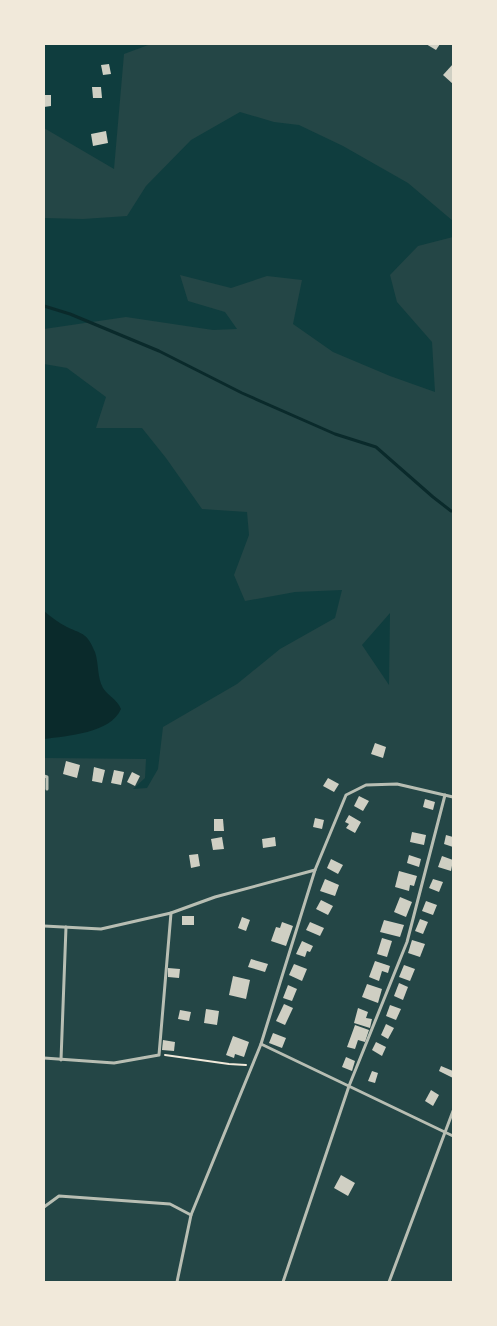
<svg xmlns="http://www.w3.org/2000/svg" width="497" height="1326" font-family="'Open Sans',sans-serif">
<rect width="100%" height="100%" fill="#0f3d3e"/>
<g fill="#244646" fill-rule="evenodd">
<path d="M 151,44 L 453,44 L 453,221 L 408,183 L 343,146 L 299,125 L 274,122 L 240,112 L 191,140 L 146,186 L 127,216 L 83,219 L 44,218 L 44,128 L 114,169 L 124,54 Z"/>
<path d="M 453,237 L 453,1282 L 44,1282 L 44,758 L 146,759 L 145,778 L 133,789 L 147,788 L 158,769 L 163,727 L 237,684 L 280,649 L 335,618 L 342,590 L 295,592 L 245,601 L 234,575 L 249,535 L 247,512 L 202,509 L 166,458 L 142,428 L 96,428 L 106,397 L 67,368 L 44,364 L 44,329 L 126,317 L 213,330 L 237,329 L 225,312 L 188,301 L 180,275 L 231,288 L 267,276 L 302,280 L 293,324 L 333,352 L 390,376 L 435,392 L 432,342 L 397,302 L 390,275 L 418,246 ZM 390,613 L 389,685 L 362,645 Z"/>
</g>
<path fill="#0a2a2b" d="M 44,611 C 51,617 59,623 67,627 C 84,635 87,633 95,652 C 99,664 97,677 103,688 C 108,696 117,699 121,709 C 111,733 67,736 44,739 Z"/>
<g fill="none" stroke-linecap="round" stroke-linejoin="round">
<path stroke="#0a2a2b" stroke-width="3" d="M 44,306 L 70,314 L 159,351 L 242,393 L 335,434 L 376,447 L 433,497 L 451,511 L 453,511"/>
</g>
<g fill="#cfcfc3">
<path d="M 426,44 L 440,44 L 436,50 Z"/>
<path d="M 109,64 L 111,74 L 103,75 L 101,65 Z"/>
<path d="M 453,64 L 453,84 L 443,75 Z"/>
<path d="M 92,87 L 101,87 L 102,98 L 93,98 Z"/>
<path d="M 44,95 L 51,95 L 51,106 L 44,107 Z"/>
<path d="M 106,131 L 108,143 L 93,146 L 91,134 Z"/>
<path d="M 375,743 L 386,747 L 383,758 L 371,754 Z"/>
<path d="M 66,761 L 80,765 L 77,778 L 63,774 Z"/>
<path d="M 94,767 L 105,770 L 102,783 L 92,781 Z"/>
<path d="M 114,770 L 124,772 L 121,785 L 111,783 Z"/>
<path d="M 132,772 L 140,776 L 135,786 L 127,782 Z"/>
<path d="M 328,778 L 339,784 L 334,792 L 323,786 Z"/>
<path d="M 359,796 L 369,801 L 363,811 L 354,806 Z"/>
<path d="M 425,799 L 435,802 L 433,810 L 423,807 Z"/>
<path d="M 349,815 L 361,822 L 355,833 L 346,828 L 349,824 L 345,822 Z"/>
<path d="M 315,818 L 324,820 L 322,829 L 313,827 Z"/>
<path d="M 214,819 L 223,819 L 224,831 L 214,831 Z"/>
<path d="M 412,832 L 426,835 L 424,845 L 410,842 Z"/>
<path d="M 446,835 L 453,837 L 453,847 L 444,844 Z"/>
<path d="M 222,837 L 224,849 L 213,850 L 211,839 Z"/>
<path d="M 275,837 L 276,846 L 263,848 L 262,839 Z"/>
<path d="M 198,854 L 200,866 L 191,868 L 189,855 Z"/>
<path d="M 409,855 L 421,859 L 419,867 L 407,863 Z"/>
<path d="M 442,856 L 453,860 L 451,871 L 438,867 Z"/>
<path d="M 331,859 L 343,865 L 338,874 L 327,868 Z"/>
<path d="M 399,871 L 417,876 L 414,886 L 410,885 L 409,891 L 395,887 Z"/>
<path d="M 325,879 L 339,885 L 335,896 L 320,891 Z"/>
<path d="M 433,879 L 443,882 L 439,892 L 429,888 Z"/>
<path d="M 400,897 L 412,902 L 406,917 L 394,912 Z"/>
<path d="M 321,900 L 333,906 L 328,915 L 316,909 Z"/>
<path d="M 426,901 L 437,905 L 433,915 L 422,911 Z"/>
<rect x="182" y="916" width="12" height="9"/>
<path d="M 242,917 L 250,920 L 246,931 L 238,928 Z"/>
<path d="M 420,919 L 428,922 L 423,934 L 415,931 Z"/>
<path d="M 384,920 L 404,925 L 400,937 L 380,932 Z"/>
<path d="M 282,922 L 293,926 L 286,946 L 271,941 L 276,927 L 280,928 Z"/>
<path d="M 310,922 L 324,928 L 320,936 L 306,930 Z"/>
<path d="M 382,938 L 392,941 L 387,957 L 377,954 Z"/>
<path d="M 412,940 L 425,944 L 420,957 L 408,953 Z"/>
<path d="M 302,941 L 313,946 L 310,952 L 307,951 L 305,957 L 296,954 Z"/>
<path d="M 251,959 L 268,964 L 265,972 L 248,967 Z"/>
<path d="M 375,961 L 390,966 L 388,973 L 382,971 L 379,981 L 369,977 Z"/>
<path d="M 294,964 L 307,969 L 302,981 L 289,975 Z"/>
<path d="M 404,965 L 415,969 L 410,981 L 399,977 Z"/>
<path d="M 168,968 L 180,969 L 179,978 L 168,977 Z"/>
<path d="M 233,976 L 250,980 L 246,999 L 229,995 Z"/>
<path d="M 399,983 L 408,987 L 403,1000 L 394,996 Z"/>
<path d="M 367,984 L 382,989 L 378,1003 L 362,997 Z"/>
<path d="M 288,985 L 297,989 L 292,1001 L 283,998 Z"/>
<path d="M 284,1004 L 293,1008 L 285,1025 L 276,1021 Z"/>
<path d="M 390,1005 L 401,1009 L 396,1020 L 386,1016 Z"/>
<path d="M 358,1008 L 368,1012 L 366,1018 L 372,1019 L 370,1028 L 354,1023 Z"/>
<path d="M 206,1009 L 219,1011 L 217,1025 L 204,1023 Z"/>
<path d="M 180,1010 L 191,1012 L 189,1021 L 178,1019 Z"/>
<path d="M 386,1024 L 394,1028 L 388,1039 L 381,1035 Z"/>
<path d="M 355,1025 L 369,1030 L 365,1042 L 358,1040 L 355,1049 L 347,1047 Z"/>
<path d="M 273,1033 L 286,1038 L 282,1048 L 269,1043 Z"/>
<path d="M 233,1036 L 249,1042 L 244,1057 L 235,1054 L 234,1058 L 226,1055 Z"/>
<path d="M 163,1040 L 175,1042 L 174,1051 L 162,1050 Z"/>
<path d="M 376,1042 L 386,1047 L 382,1056 L 372,1050 Z"/>
<path d="M 346,1057 L 355,1061 L 352,1071 L 342,1067 Z"/>
<path d="M 441,1066 L 453,1071 L 453,1078 L 439,1071 Z"/>
<path d="M 372,1071 L 378,1073 L 375,1083 L 368,1081 Z"/>
<path d="M 431,1090 L 439,1095 L 433,1106 L 425,1101 Z"/>
<path d="M 341,1175 L 355,1183 L 348,1196 L 334,1188 Z"/>
</g>
<g fill="none" stroke-linecap="round" stroke-linejoin="round">
<path stroke="#f1e9da" stroke-width="2" d="M 165,1055 L 229,1064 L 246,1065"/>
<g stroke="#b8beb3" stroke-width="3">
<path d="M 44,776 L 47,777 L 47,789"/>
<path d="M 44,926 L 101,929 L 171,913 L 215,897 L 315,870 L 346,795 L 366,785 L 397,784 L 453,797"/>
<path d="M 261,1044 L 453,1136"/>
<path d="M 44,1058 L 114,1063 L 159,1055 L 171,913"/>
<path d="M 61,1060 L 66,927"/>
<path d="M 44,1207 L 59,1196 L 170,1204 L 191,1215"/>
<path d="M 177,1282 L 191,1215 L 261,1044 L 315,870"/>
<path d="M 283,1282 L 349,1086 L 407,942 L 445,795"/>
<path d="M 389,1282 L 453,1111"/>
</g>
</g>
<rect width="497" height="1326" fill="none" stroke="#f1e9da" stroke-width="90"/>
</svg>
